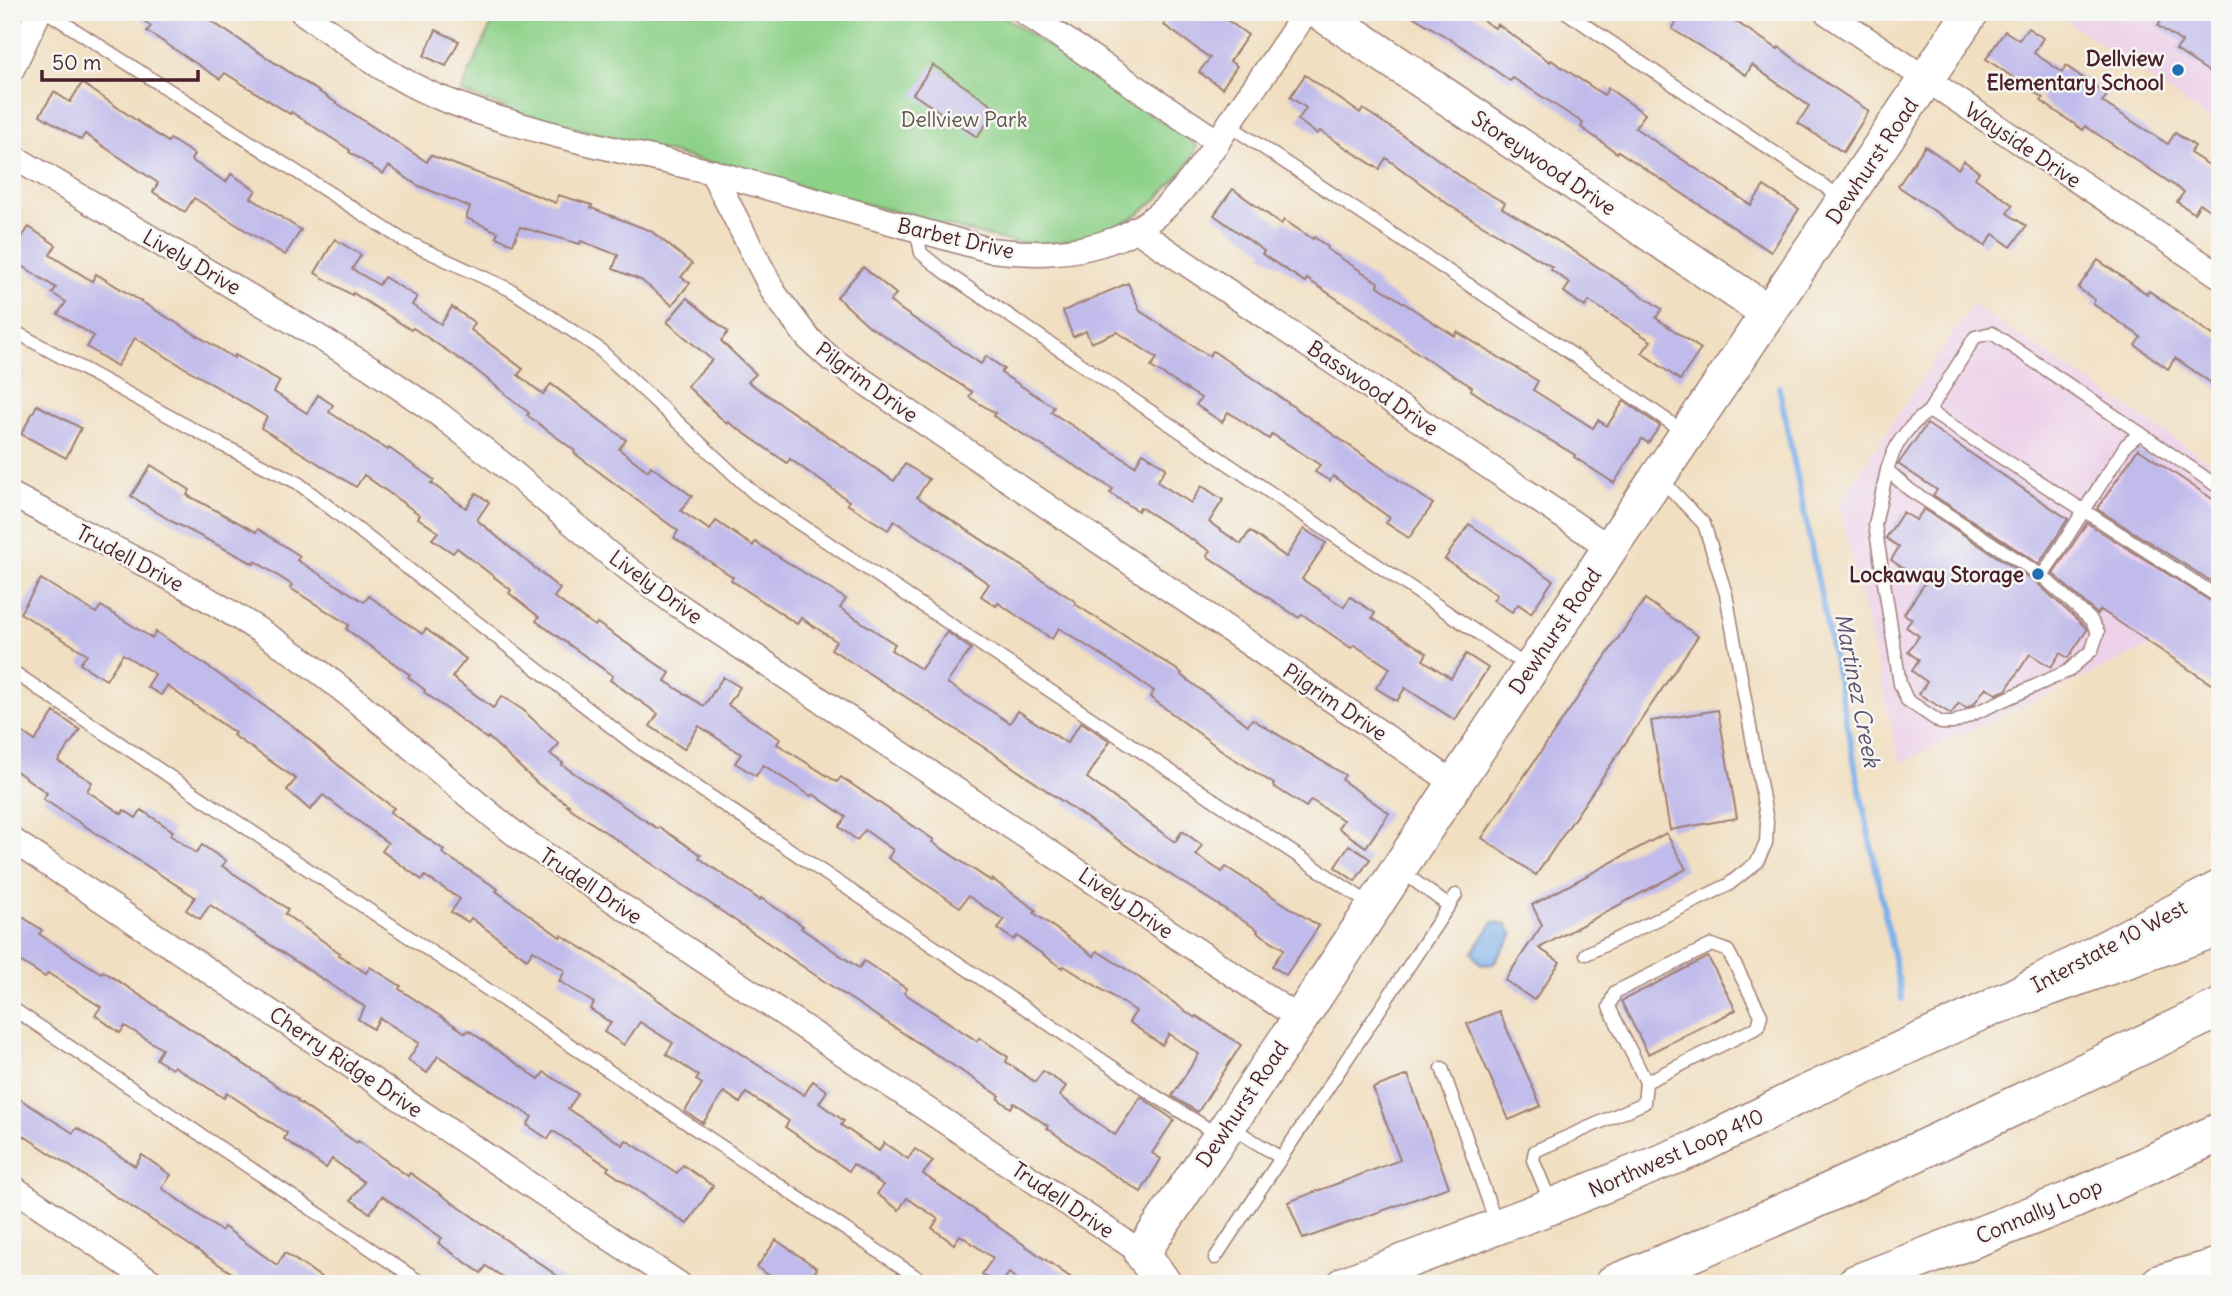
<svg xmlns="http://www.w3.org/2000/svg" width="2232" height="1296" font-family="Delius,sans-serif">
<rect width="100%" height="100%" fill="#f6f6f2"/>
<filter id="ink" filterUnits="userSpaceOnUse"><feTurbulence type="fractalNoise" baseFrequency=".0143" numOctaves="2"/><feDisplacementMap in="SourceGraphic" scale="14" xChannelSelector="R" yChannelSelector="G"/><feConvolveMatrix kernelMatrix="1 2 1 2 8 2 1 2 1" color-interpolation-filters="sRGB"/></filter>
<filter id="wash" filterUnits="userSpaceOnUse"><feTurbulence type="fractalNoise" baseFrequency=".00686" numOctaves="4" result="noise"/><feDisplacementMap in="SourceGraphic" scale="28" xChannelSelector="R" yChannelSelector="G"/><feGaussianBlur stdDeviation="1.57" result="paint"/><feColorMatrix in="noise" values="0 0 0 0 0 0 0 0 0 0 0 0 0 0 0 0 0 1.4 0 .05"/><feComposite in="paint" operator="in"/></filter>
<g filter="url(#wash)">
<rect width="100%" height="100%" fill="#f1dfc1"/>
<g fill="#edd1e9">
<path d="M 2054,12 L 2220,12 L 2220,127 Z"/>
<path d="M 1972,304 L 2220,469 L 2220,690 L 2153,645 L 1900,763 L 1839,504 Z"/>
</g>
<path fill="#8ed189" stroke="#6c785a" stroke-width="2" d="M 471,12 L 997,12 L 1197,145 C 1193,162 1182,172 1170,185 C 1132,229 1086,243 1029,244 C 1017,244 1004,240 991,237 L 519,113 L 461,92 L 492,23 Z"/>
<path fill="#7eb0ea" stroke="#64688a" stroke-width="2" d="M 1493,922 L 1506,924 L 1513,935 L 1493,964 L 1482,965 L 1478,961 L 1473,952 Z"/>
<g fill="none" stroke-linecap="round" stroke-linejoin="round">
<path stroke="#7eb0ea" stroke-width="6" d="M 1779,387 L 1902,999"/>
</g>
<g id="blocks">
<g fill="#c1bbeb">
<path d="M 132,12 L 197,12 L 427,162 L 430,155 L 556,203 L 558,195 L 592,205 L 591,208 L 651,231 L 692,264 L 681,277 L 690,283 L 672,305 L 641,280 L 613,269 L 618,255 L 581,241 L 580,244 L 520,227 L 513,244 L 496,237 L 498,232 L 466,218 L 470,207 L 417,185 L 389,166 L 383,174 L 349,152 L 350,150 L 291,112 L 290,114 L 225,73 L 220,79 L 180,53 L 147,31 L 151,26 Z"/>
<path d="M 1174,12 L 1216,12 L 1248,35 L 1230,61 L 1237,66 L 1222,88 L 1199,72 L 1210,58 L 1164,25 Z"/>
<path d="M 1406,12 L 1469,12 L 1495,28 L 1497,24 L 1550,62 L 1551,60 L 1604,95 L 1608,88 L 1645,114 L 1635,128 L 1751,205 L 1764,186 L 1799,209 L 1771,252 L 1618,151 L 1617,153 L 1581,127 L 1583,123 L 1513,78 L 1510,81 L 1464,48 Z"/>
<path d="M 1683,12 L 1721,12 L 1778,49 L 1779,47 L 1819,78 L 1869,111 L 1843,152 L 1798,123 L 1809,106 L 1752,65 L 1746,75 L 1672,29 Z"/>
<path d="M 2167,12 L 2220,12 L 2220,79 L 2176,50 L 2182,42 L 2158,26 Z"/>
<path d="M 2028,28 L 2043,38 L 2034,53 L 2062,72 L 2066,66 L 2107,95 L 2102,102 L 2168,144 L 2175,133 L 2195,146 L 2190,153 L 2220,172 L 2220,217 L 2200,204 L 2194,213 L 2177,202 L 2184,192 L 2085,126 L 2083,130 L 2041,101 L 2043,98 L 1986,59 L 2005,31 L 2019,40 Z"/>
<path d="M 436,30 L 459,41 L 446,66 L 424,56 Z"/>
<path d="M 933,65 L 997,108 L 977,137 L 913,94 Z"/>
<path d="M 1305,75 L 1360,113 L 1363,109 L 1425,150 L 1468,182 L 1505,203 L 1502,208 L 1566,246 L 1662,309 L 1656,318 L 1701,349 L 1680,380 L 1642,353 L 1651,341 L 1589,301 L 1585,307 L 1564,292 L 1570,283 L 1550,269 L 1552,267 L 1452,207 L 1386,158 L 1379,169 L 1320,131 L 1317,134 L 1298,120 L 1306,108 L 1290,97 Z"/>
<path d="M 82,83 L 168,142 L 170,139 L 194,154 L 191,160 L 226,182 L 231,174 L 256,190 L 251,198 L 301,230 L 285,255 L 194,198 L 185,212 L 153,192 L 158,183 L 85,134 L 81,140 L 40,115 L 54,92 L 70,102 Z"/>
<path d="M 1925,146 L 1958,169 L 1964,161 L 1979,172 L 1975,178 L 2013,205 L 2007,213 L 2026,226 L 2011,247 L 1993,234 L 1985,246 L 1898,186 Z"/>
<path d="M 1233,189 L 1281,224 L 1284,220 L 1313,239 L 1314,237 L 1328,247 L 1327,249 L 1379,283 L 1378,286 L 1439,326 L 1455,336 L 1457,332 L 1538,381 L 1533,390 L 1593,428 L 1598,420 L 1607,426 L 1624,401 L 1660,426 L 1648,443 L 1642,439 L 1614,483 L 1574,457 L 1575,455 L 1514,419 L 1471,390 L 1472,387 L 1424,357 L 1307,279 L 1305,282 L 1262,254 L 1264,251 L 1214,215 Z"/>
<path d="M 29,227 L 56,245 L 50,255 L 92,281 L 96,274 L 234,358 L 235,355 L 280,381 L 274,392 L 307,413 L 318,395 L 333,405 L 329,412 L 388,450 L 389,448 L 434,480 L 431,483 L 466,508 L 476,493 L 489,502 L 477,520 L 560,589 L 554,597 L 595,626 L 597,623 L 670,673 L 665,681 L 704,706 L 723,677 L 740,687 L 728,705 L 780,739 L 777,744 L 837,782 L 841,777 L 934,840 L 932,842 L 991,881 L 992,879 L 1036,910 L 1034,913 L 1094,956 L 1097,951 L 1137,976 L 1195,1018 L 1196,1016 L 1241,1045 L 1198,1112 L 1172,1096 L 1199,1054 L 1169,1034 L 1162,1045 L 1129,1022 L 1136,1011 L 1064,966 L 1062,968 L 1017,936 L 1014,940 L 998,929 L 1004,920 L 968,896 L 960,907 L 921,881 L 888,858 L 893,850 L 865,830 L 857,840 L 839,827 L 846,817 L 813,794 L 811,796 L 763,765 L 756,776 L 735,763 L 741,754 L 699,726 L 684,749 L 650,726 L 658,714 L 610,680 L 613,676 L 536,621 L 539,617 L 509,593 L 511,590 L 457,548 L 453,553 L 432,539 L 438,532 L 418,518 L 420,515 L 364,475 L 356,487 L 261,428 L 267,417 L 135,338 L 117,366 L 87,347 L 94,336 L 58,314 L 66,302 L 52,293 L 56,288 L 12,259 L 12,252 Z"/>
<path d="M 335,239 L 361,255 L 352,269 L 379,285 L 384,277 L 417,297 L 412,305 L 441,324 L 452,307 L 475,323 L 471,330 L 523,369 L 518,375 L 543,394 L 551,384 L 626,440 L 619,449 L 648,471 L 651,466 L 692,496 L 681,511 L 710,530 L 716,521 L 753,546 L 755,542 L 846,599 L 840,608 L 895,644 L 891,650 L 921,669 L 947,632 L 971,649 L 947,683 L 1010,723 L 1018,711 L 1067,743 L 1081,722 L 1110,741 L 1087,778 L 1175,842 L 1182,831 L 1202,845 L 1196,855 L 1222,872 L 1226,867 L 1319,926 L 1286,975 L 1272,966 L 1284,949 L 1257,932 L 1258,930 L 1147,860 L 991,752 L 831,649 L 836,641 L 801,618 L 797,624 L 731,580 L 733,577 L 674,538 L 678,531 L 574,453 L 575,451 L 527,415 L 529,413 L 476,370 L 413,328 L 411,330 L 353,293 L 352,295 L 315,273 Z"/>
<path d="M 2098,260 L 2147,294 L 2149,291 L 2220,340 L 2220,389 L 2175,358 L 2168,369 L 2135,345 L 2141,337 L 2093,304 L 2095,300 L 2078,288 Z"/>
<path d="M 863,267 L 896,294 L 890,302 L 981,364 L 986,356 L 1004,369 L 1001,373 L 1054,407 L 1051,412 L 1135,466 L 1143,453 L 1166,468 L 1157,482 L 1191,503 L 1202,486 L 1223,500 L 1209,522 L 1241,544 L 1250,531 L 1286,557 L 1304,529 L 1326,543 L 1302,579 L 1344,607 L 1350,597 L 1375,613 L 1372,618 L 1427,653 L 1423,660 L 1451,678 L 1466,654 L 1488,668 L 1455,720 L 1405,688 L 1397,701 L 1376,688 L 1390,668 L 1354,645 L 1351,648 L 1302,614 L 1299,618 L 1263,594 L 1207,556 L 1210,551 L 1140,507 L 1138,511 L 1110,493 L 1113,489 L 993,416 L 995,413 L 969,397 L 972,392 L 869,326 L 837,297 Z"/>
<path d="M 1128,283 L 1140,311 L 1209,356 L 1213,351 L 1235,366 L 1433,504 L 1409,538 L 1386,523 L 1390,518 L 1333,476 L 1330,481 L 1315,472 L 1320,465 L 1272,434 L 1269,439 L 1228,412 L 1222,422 L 1196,405 L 1201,398 L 1151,367 L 1157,358 L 1117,332 L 1091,343 L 1086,331 L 1073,337 L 1063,311 Z"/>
<path d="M 687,298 L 728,332 L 721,341 L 756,374 L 748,382 L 894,481 L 905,464 L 929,479 L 917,497 L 1076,602 L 1075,604 L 1182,673 L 1181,675 L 1248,725 L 1252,719 L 1345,775 L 1342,780 L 1389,813 L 1366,847 L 1338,828 L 1343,820 L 1311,800 L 1306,807 L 1273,786 L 1274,784 L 1228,755 L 1150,697 L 1154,691 L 1121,668 L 1059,628 L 1052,639 L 998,603 L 996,606 L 981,596 L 989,584 L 947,555 L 894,521 L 888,530 L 847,504 L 849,501 L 790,459 L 787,463 L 728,422 L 727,424 L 687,386 L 712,360 L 667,322 Z"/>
<path d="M 37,405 L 81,428 L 66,458 L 21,434 Z"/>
<path d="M 1927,424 L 2068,519 L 2039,564 L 1933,495 L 1937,490 L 1898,464 Z"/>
<path d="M 2138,449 L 2220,504 L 2220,587 L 2097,509 Z"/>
<path d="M 151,465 L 190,490 L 187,495 L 256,532 L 258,529 L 300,556 L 297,560 L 364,602 L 369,596 L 422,634 L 426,629 L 466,659 L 452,677 L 493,708 L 502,696 L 523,710 L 559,744 L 550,754 L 563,763 L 562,765 L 658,829 L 659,827 L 701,855 L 699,858 L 760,900 L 761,898 L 803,926 L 801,928 L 859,968 L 864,961 L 907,989 L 904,993 L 977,1041 L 979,1038 L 1008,1057 L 1006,1062 L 1035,1082 L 1043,1071 L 1066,1086 L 1060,1096 L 1115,1135 L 1141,1097 L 1174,1120 L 1152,1153 L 1161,1159 L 1141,1192 L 1094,1162 L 1047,1128 L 1048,1126 L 1014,1103 L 1011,1108 L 998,1099 L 1000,1096 L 843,994 L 567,806 L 569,805 L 538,784 L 488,737 L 487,739 L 424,692 L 425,690 L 408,677 L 410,675 L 346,629 L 349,625 L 290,588 L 292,585 L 255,561 L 254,564 L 171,521 L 131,496 Z"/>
<path d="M 1924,509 L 2037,583 L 2084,626 L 2087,630 L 2068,658 L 2060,653 L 2051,667 L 2030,654 L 2006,690 L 1996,694 L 1986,687 L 1974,704 L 1966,708 L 1959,703 L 1951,714 L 1919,694 L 1927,682 L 1912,671 L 1919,660 L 1908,652 L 1919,636 L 1906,627 L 1912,619 L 1904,614 L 1925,583 L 1891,560 L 1899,547 L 1886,538 L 1903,512 L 1916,520 Z"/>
<path d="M 2087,523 L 2220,607 L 2220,690 L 2101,610 L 2097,614 L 2053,574 Z"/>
<path d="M 1469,524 L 1553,580 L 1531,613 L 1518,604 L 1512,612 L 1493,600 L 1497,595 L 1445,559 Z"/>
<path d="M 41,579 L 96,613 L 101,606 L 152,638 L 156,632 L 197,659 L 293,726 L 346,772 L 394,808 L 390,812 L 444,850 L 442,853 L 498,889 L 496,891 L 560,937 L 561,935 L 603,961 L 656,997 L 655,998 L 804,1095 L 813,1081 L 827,1091 L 819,1103 L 844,1121 L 841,1125 L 879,1151 L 884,1143 L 908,1159 L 915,1149 L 933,1161 L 923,1174 L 1080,1284 L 1023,1284 L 1009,1273 L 1001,1284 L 995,1284 L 982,1274 L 993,1258 L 960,1235 L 954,1244 L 932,1228 L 938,1219 L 907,1198 L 899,1210 L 877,1194 L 883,1185 L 853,1164 L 849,1171 L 785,1127 L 789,1121 L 746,1093 L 740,1103 L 724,1092 L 703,1123 L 685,1111 L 702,1084 L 696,1080 L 699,1076 L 666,1054 L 673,1043 L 640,1022 L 624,1045 L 604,1032 L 611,1023 L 590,1009 L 594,1003 L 559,981 L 565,971 L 533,950 L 527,959 L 471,918 L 468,922 L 451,912 L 460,899 L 425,876 L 422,880 L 382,851 L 388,843 L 323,795 L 310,810 L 287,790 L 296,779 L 233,735 L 235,733 L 167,686 L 161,695 L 147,687 L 155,674 L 123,654 L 106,680 L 80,664 L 87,654 L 20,613 Z"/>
<path d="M 1645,599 L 1698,636 L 1536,875 L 1482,838 Z"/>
<path d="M 1718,710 L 1737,818 L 1670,830 L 1651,721 Z"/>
<path d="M 54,712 L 80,730 L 58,761 L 92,782 L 87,791 L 122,814 L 124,810 L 136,818 L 141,810 L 173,831 L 170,835 L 196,853 L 202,845 L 226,861 L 222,866 L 288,909 L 285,914 L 340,953 L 339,955 L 366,973 L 370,967 L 401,986 L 399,989 L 466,1033 L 468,1030 L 539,1079 L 544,1072 L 578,1094 L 568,1109 L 623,1145 L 626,1140 L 677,1173 L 683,1165 L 713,1186 L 687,1224 L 607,1170 L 609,1167 L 553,1131 L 548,1139 L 527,1125 L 532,1117 L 438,1056 L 427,1073 L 408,1060 L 419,1043 L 380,1018 L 373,1029 L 358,1019 L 365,1007 L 210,905 L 200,919 L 186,910 L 195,897 L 43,799 L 47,793 L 12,768 L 12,725 L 35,741 Z"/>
<path d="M 1666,833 L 1686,869 L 1539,948 L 1560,962 L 1534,1000 L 1505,980 L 1542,925 L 1532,905 Z"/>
<path d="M 1349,845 L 1370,859 L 1355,881 L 1335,867 Z"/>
<path d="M 12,910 L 42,930 L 39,934 L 101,973 L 103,971 L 298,1100 L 297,1101 L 357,1143 L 358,1141 L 408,1176 L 410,1173 L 569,1284 L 514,1284 L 486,1266 L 481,1273 L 438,1243 L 442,1238 L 382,1196 L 370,1213 L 351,1200 L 364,1182 L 332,1159 L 326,1168 L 284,1139 L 287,1133 L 227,1093 L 224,1098 L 174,1066 L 172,1069 L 156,1059 L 162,1049 L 125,1026 L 120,1033 L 95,1015 L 101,1007 L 48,973 L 45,977 L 12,956 Z"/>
<path d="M 1708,957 L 1736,1010 L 1648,1054 L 1621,1001 Z"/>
<path d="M 1499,1011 L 1541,1106 L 1509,1120 L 1467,1024 Z"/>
<path d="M 1408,1075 L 1449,1187 L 1303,1239 L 1288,1202 L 1400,1160 L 1373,1088 Z"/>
<path d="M 12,1094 L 73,1133 L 77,1128 L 135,1166 L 142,1155 L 171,1175 L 162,1188 L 221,1231 L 224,1227 L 277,1265 L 285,1253 L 331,1284 L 234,1284 L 238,1277 L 12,1128 Z"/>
<path d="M 776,1240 L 817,1268 L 815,1272 L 833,1284 L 781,1284 L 757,1267 Z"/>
</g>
</g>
</g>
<g filter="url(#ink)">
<use href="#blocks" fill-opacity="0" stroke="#9e7f76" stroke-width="2"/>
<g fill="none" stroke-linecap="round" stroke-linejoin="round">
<defs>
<g id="lane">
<path d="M 47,12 L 403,240 L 511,290 L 598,348 L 755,494 L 1373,906"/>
<path d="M 1566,12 L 1842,198"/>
<path d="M 1229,125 L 1541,333 L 1684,432"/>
<path d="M 916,229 L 921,253 L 942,270 L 1528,667"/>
<path d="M 12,330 L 220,444 L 298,483 L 636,746 L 1157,1097 L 1220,1136"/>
<path d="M 1929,411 L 1975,337 L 1992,333 L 2140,433"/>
<path d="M 1887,470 L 1875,525 L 1900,684 L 1907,700 L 1941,723 L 1953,723 L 2068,671 L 2092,650 L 2098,632 L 2091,620 L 2042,576"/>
<path d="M 2220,488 L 2140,433 L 2126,445 L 2042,576 L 1910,490 L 1887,470 C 1895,443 1907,427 1929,411 L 2220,598"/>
<path d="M 12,671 L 927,1284"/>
<path d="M 1401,871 L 1449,906"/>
<path d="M 1586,954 L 1728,885 L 1757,862 L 1766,843 L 1767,821 L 1726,594 L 1704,524 L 1661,479"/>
<path d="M 12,1008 L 423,1284"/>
<path d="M 1442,1068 L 1496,1223"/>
<path d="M 1281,1158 L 1456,895"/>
<path d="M 1551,1203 L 1533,1160 L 1535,1151 L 1644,1103 L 1646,1082 L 1758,1027 L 1761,1015 L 1728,951 L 1712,945 L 1615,992 L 1609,1007 L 1646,1082"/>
<path d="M 1215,1258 L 1281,1158 L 1231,1127"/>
</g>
<g id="street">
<path d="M 302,12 C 345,42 389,77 438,97 C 525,132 620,150 712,172 L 774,293 L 808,338 L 831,359 L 1454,783"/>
<path d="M 1024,12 L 1218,142"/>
<path d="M 1826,12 L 2220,276"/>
<path d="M 12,69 L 39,12"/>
<path d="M 12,156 L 371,368 L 440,415 L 506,467 L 615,559 L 672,601 L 1300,1019"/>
<path d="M 712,172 L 990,250 C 1034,255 1074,255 1116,239 C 1174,217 1207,157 1239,109 C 1262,77 1284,45 1306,12"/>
<path d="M 1135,229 L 1610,548"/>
<path d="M 12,495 C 114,549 220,599 313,667 C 386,721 451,785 523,840 L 1142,1253"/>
<path d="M 12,840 L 679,1284"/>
<path d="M 12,1187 L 155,1284"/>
</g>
<g id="secondary">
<path d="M 1320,12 L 1769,313"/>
<path d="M 1164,1284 L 1142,1253 L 1300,1019 L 1610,548 L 1971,12"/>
<path d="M 1345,1284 L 1552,1206 L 1696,1148 L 1797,1097 L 1999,1004 L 2220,888"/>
</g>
<g id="highway">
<path d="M 1999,1004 L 2220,926"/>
<path d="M 1614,1284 C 1821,1202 2019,1103 2220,1008"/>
<path d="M 1856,1284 L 2072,1200 L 2220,1132"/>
<path d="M 2160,1284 L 2220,1267"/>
</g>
</defs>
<use href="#lane" stroke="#9e7f76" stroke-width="15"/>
<use href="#street" stroke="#9e7f76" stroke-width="27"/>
<use href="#secondary" stroke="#9e7f76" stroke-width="38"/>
<use href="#highway" stroke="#9e7f76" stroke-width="41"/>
<use href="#lane" stroke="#fff" stroke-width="12"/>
<use href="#street" stroke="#fff" stroke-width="24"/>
<use href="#secondary" stroke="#fff" stroke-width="35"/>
<use href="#highway" stroke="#fff" stroke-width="38"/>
</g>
</g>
<g fill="#1f6fb2" stroke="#f6f6f2" stroke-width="2.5">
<circle cx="2178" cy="70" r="7"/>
<circle cx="2038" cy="574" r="7"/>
</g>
<g text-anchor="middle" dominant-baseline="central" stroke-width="5" stroke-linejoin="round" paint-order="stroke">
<g font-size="21" font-weight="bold" fill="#4a1f2b" stroke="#f6f6f2" text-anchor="end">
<text x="2164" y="58">Dellview<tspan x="2164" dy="24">Elementary School</tspan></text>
<text x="2024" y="574">Lockaway Storage</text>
</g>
<g font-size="21" fill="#5e5447" stroke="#f6f6f2">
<text x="964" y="119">Dellview Park</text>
</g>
<g font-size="21" fill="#4a1f2b" stroke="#f6f6f2">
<text transform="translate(2023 145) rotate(34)">Wayside Drive</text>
<text transform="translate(1872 161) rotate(-56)">Dewhurst Road</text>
<text transform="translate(1544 163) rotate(34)">Storeywood Drive</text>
<text transform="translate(956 238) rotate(13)">Barbet Drive</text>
<text transform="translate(192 262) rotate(30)">Lively Drive</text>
<text transform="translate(867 382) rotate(36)">Pilgrim Drive</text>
<text transform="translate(1373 388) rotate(34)">Basswood Drive</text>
<text transform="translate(130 558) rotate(28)">Trudell Drive</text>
<text transform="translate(656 587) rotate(36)">Lively Drive</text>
<text transform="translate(1555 631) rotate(-56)">Dewhurst Road</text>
<text transform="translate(1335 702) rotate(34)">Pilgrim Drive</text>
<text transform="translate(591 886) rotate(34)">Trudell Drive</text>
<text transform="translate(1126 903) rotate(34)">Lively Drive</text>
<text transform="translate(2109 946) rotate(-28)">Interstate 10 West</text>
<text transform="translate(346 1062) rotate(34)">Cherry Ridge Drive</text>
<text transform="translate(1242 1104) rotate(-56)">Dewhurst Road</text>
<text transform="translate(1676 1153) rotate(-24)">Northwest Loop 410</text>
<text transform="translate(1063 1200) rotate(34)">Trudell Drive</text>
<text transform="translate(2039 1211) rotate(-23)">Connally Loop</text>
</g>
<g font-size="23" font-style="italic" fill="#5c526e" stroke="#f6f6f2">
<text transform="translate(1858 690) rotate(79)">Martinez Creek</text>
</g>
</g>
<rect width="2232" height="1296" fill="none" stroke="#f6f6f2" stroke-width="42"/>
<path d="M42 70v10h156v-10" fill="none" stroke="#4a1f2b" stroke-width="3.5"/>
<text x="52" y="70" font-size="21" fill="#4a1f2b" stroke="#f6f6f2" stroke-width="5" paint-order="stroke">50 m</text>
</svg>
